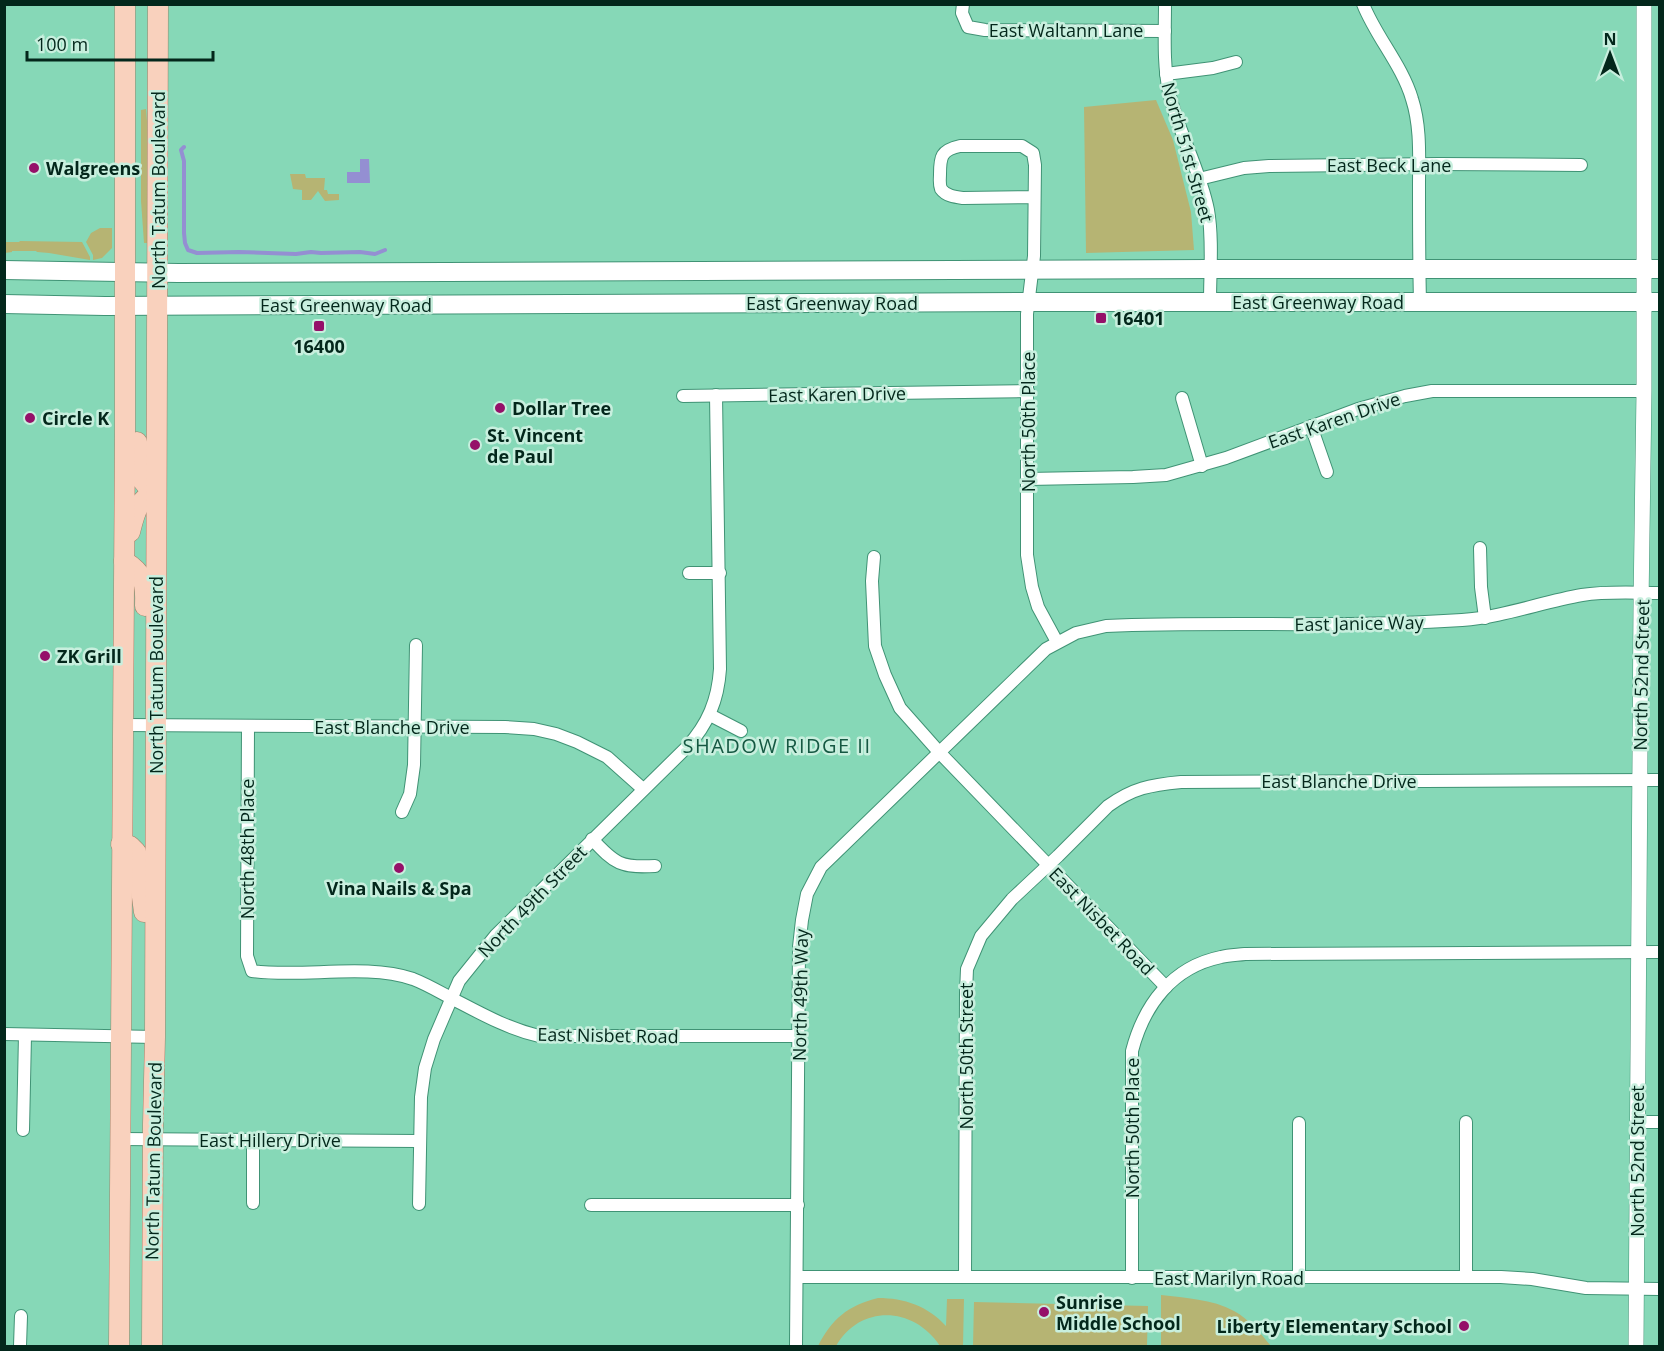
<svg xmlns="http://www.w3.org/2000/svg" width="1664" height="1351" font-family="'Open Sans',sans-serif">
<rect width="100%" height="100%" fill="#86d8b7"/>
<g fill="#b6b473">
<path d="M 1156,100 L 1173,140 L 1191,212 L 1194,250 L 1086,253 L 1084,107 Z"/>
<path d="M 146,109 L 148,133 L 148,232 L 147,243 L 144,243 L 141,201 L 141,110 Z"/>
<path d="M 290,174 L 305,174 L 306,178 L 325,178 L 324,190 L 327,190 L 328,194 L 339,194 L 339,200 L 325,201 L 318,191 L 311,200 L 302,200 L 302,190 L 293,189 Z"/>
<path d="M 100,228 L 112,228 L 112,248 L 102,258 L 93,260 L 93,255 L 86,242 L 91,233 Z"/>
<path d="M 20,241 L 82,242 L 90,257 L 90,260 L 49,253 L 37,252 L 36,251 L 12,251 L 12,252 L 5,253 L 5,242 L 19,242 Z"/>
<path d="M 1161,1295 C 1185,1298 1212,1299 1234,1311 C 1249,1319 1261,1334 1271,1346 L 1161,1346 Z"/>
<path d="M 878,1298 C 904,1298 928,1306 946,1326 L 947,1299 L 964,1299 L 963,1346 L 940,1346 C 914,1306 860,1304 836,1346 L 818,1346 C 832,1319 847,1306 878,1298 Z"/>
<path d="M 974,1302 L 1148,1306 L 1147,1346 L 973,1346 Z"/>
</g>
<path fill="#948fd2" d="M 360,159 L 369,159 L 370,183 L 347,183 L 347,172 L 360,172 Z"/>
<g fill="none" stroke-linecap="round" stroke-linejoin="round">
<path stroke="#948fd2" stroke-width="4" d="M 184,147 L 181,150 L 184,161 L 184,233 L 185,243 L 188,250 L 197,253 L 239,252 L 296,254 L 311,252 L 321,253 L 360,252 L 375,254 L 385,250"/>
<defs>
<g id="minor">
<path d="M 963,4 L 962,13 L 968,27 L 985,30 L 1165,31"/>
<path d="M 1165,4 C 1165,34 1163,63 1169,92 C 1178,132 1200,169 1208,210 C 1213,239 1210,272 1210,302"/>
<path d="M 1363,4 C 1376,37 1402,65 1412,99 C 1421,127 1419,157 1419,186 C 1419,224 1419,263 1420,301"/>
<path d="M 1166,74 L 1213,68 L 1236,62"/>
<path d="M 1199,179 L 1244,168 L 1269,166 L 1439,164 L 1581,165"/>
<path d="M 1034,197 L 963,198 C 955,197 946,196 941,189 C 939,184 940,179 940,174 C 940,157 941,150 960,146 L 1022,146 L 1033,153 L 1035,165 L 1034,256 L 1027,314 L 1027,555 L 1032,587 L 1038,607 L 1057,642"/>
<path d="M 683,396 L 1028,391"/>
<path d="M 1182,398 L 1202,466"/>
<path d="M 1311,426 L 1327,472"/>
<path d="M 1028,479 L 1133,477 L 1166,475 L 1226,458 L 1358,409 L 1405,396 L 1432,391 L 1644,391"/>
<path d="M 1480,548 L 1481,587 L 1485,618"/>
<path d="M 874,557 L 872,581 L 875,646 L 885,675 L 900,708 L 939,752 L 1166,987"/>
<path d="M 689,573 L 720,573"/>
<path d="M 710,715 L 741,731"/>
<path d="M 123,725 L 505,727 L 534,729 L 556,734 L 577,742 L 607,757 L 643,789"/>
<path d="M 248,727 L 247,956 L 252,971 C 303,978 365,963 413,979 C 426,984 438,991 451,998 C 480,1013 506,1028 539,1036 L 798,1036"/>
<path d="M 402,812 L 410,794 L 414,765 L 416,645"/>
<path d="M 592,839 C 615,864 621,868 655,866"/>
<path d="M 4,1034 L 155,1037"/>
<path d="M 1466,1122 L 1466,1277"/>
<path d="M 1638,1122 L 1660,1122"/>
<path d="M 1299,1123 L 1299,1278"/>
<path d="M 23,1130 L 25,1035"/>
<path d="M 120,1139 L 419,1141"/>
<path d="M 253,1203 L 253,1140"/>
<path d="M 419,1204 L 421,1097 L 425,1068 L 434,1039 L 459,981 L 496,935 L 687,747 C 708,724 718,700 720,669 L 716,395"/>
<path d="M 591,1205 L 798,1205"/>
<path d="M 797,1277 L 1501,1277 L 1532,1279 L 1586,1288 L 1660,1289"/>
<path d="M 965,1277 L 966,993 L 967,969 L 981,936 L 1012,899 L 1058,856 L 1108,806 C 1133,788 1150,785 1181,782 L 1660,780"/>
<path d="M 1132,1278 L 1132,1051 C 1144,1005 1172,967 1221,957 C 1229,955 1237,955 1245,954 L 1660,952"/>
<path d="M 20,1346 L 21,1316"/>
<path d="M 796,1346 L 799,947 L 802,920 L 807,894 L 821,867 L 1046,649 L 1076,633 L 1106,626 C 1225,621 1344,628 1462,620 C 1503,617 1542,602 1582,595 C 1608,591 1634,593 1660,593"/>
</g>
<path id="tertiary" d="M 1636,1346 L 1641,605 L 1644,391 L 1644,4"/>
<g id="secondary">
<path d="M 4,270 L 178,273 L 1210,269 L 1660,269"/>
<path d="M 4,304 L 105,306 L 1029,302 L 1660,302"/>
</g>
<g id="primary">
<path d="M 137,442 C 138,465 133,480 156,491"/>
<path d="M 130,532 C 135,512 137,501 156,491"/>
<path d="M 124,561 C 144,573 146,583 145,606"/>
<path d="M 121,844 L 130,846 L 136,852 L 144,912"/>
<path d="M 119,1346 L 125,433 L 125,4"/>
<path d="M 152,1346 L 153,1124 L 155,1037 L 158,4"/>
</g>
</defs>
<use href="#minor" stroke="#409375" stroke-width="14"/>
<use href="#tertiary" stroke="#409375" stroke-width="16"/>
<use href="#secondary" stroke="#409375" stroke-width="20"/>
<use href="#primary" stroke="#a08168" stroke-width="21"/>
<use href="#minor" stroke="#fff" stroke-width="12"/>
<use href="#tertiary" stroke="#fff" stroke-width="15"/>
<use href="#secondary" stroke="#fff" stroke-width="18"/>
<use href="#primary" stroke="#f9d1bd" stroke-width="20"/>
</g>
<g fill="#951069" stroke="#c8efde" stroke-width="2">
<circle cx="34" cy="168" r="6"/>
<rect x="1095" y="312" width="12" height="12" rx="3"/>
<rect x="313" y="320" width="12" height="12" rx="3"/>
<circle cx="500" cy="408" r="6"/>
<circle cx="30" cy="418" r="6"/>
<circle cx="475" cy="445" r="6"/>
<circle cx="45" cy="656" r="6"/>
<circle cx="399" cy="868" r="6"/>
<circle cx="1044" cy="1312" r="6"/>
<circle cx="1464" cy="1326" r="6"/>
</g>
<g text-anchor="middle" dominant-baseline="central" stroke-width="5" stroke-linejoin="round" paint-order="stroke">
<g font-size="18" fill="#03271b" stroke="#c8efde">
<text x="1066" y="30">East Waltann Lane</text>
<text transform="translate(1188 152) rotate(74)">North 51st Street</text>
<text x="1389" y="165">East Beck Lane</text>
<text transform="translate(158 190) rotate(-90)">North Tatum Boulevard</text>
<text x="1318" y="302">East Greenway Road</text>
<text x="832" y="303">East Greenway Road</text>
<text x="346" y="305">East Greenway Road</text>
<text transform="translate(837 394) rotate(-1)">East Karen Drive</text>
<text transform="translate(1334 420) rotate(-19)">East Karen Drive</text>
<text transform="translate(1028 422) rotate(-90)">North 50th Place</text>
<text transform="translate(1359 623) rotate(-1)">East Janice Way</text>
<text transform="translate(156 675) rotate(-90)">North Tatum Boulevard</text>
<text transform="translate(1641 675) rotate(-89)">North 52nd Street</text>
<text x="392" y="727">East Blanche Drive</text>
<text x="1339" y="781">East Blanche Drive</text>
<text transform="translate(247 849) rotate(-90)">North 48th Place</text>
<text transform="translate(532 901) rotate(-46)">North 49th Street</text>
<text transform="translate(1102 921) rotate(46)">East Nisbet Road</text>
<text transform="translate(800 995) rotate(-89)">North 49th Way</text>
<text transform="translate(608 1035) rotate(1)">East Nisbet Road</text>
<text transform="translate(966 1056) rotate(-90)">North 50th Street</text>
<text transform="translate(1132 1128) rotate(-90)">North 50th Place</text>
<text x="270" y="1140">East Hillery Drive</text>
<text transform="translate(153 1161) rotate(-89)">North Tatum Boulevard</text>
<text transform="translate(1637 1161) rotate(-90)">North 52nd Street</text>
<text x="1229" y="1278">East Marilyn Road</text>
</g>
<g font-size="18" font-weight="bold" fill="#03271b" stroke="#c8efde" text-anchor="start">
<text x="46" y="168">Walgreens</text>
<text x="1113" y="318">16401</text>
<text x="319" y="346" text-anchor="middle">16400</text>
<text x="512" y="408">Dollar Tree</text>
<text x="42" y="418">Circle K</text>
<text x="487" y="435">St. Vincent<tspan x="487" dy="21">de Paul</tspan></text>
<text x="57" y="656">ZK Grill</text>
<text x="399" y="888" text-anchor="middle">Vina Nails &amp; Spa</text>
<text x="1056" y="1302">Sunrise<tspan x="1056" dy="21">Middle School</tspan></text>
<text x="1452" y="1326" text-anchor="end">Liberty Elementary School</text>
</g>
<g font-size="20" letter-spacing="1.5" fill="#155842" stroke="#c8efde">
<text x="777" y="745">SHADOW RIDGE II</text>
</g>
</g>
<rect width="1664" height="1351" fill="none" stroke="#03271b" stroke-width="12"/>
<g transform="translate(1610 54)" stroke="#c8efde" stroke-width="4.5" paint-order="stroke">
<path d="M0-4.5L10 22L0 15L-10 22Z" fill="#03271b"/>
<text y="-9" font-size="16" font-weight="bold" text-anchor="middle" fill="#03271b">N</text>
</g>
<path d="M27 51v9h186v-9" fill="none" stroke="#03271b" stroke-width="3"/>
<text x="36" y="51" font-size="18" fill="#03271b" stroke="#c8efde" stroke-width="4.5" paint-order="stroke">100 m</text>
</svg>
